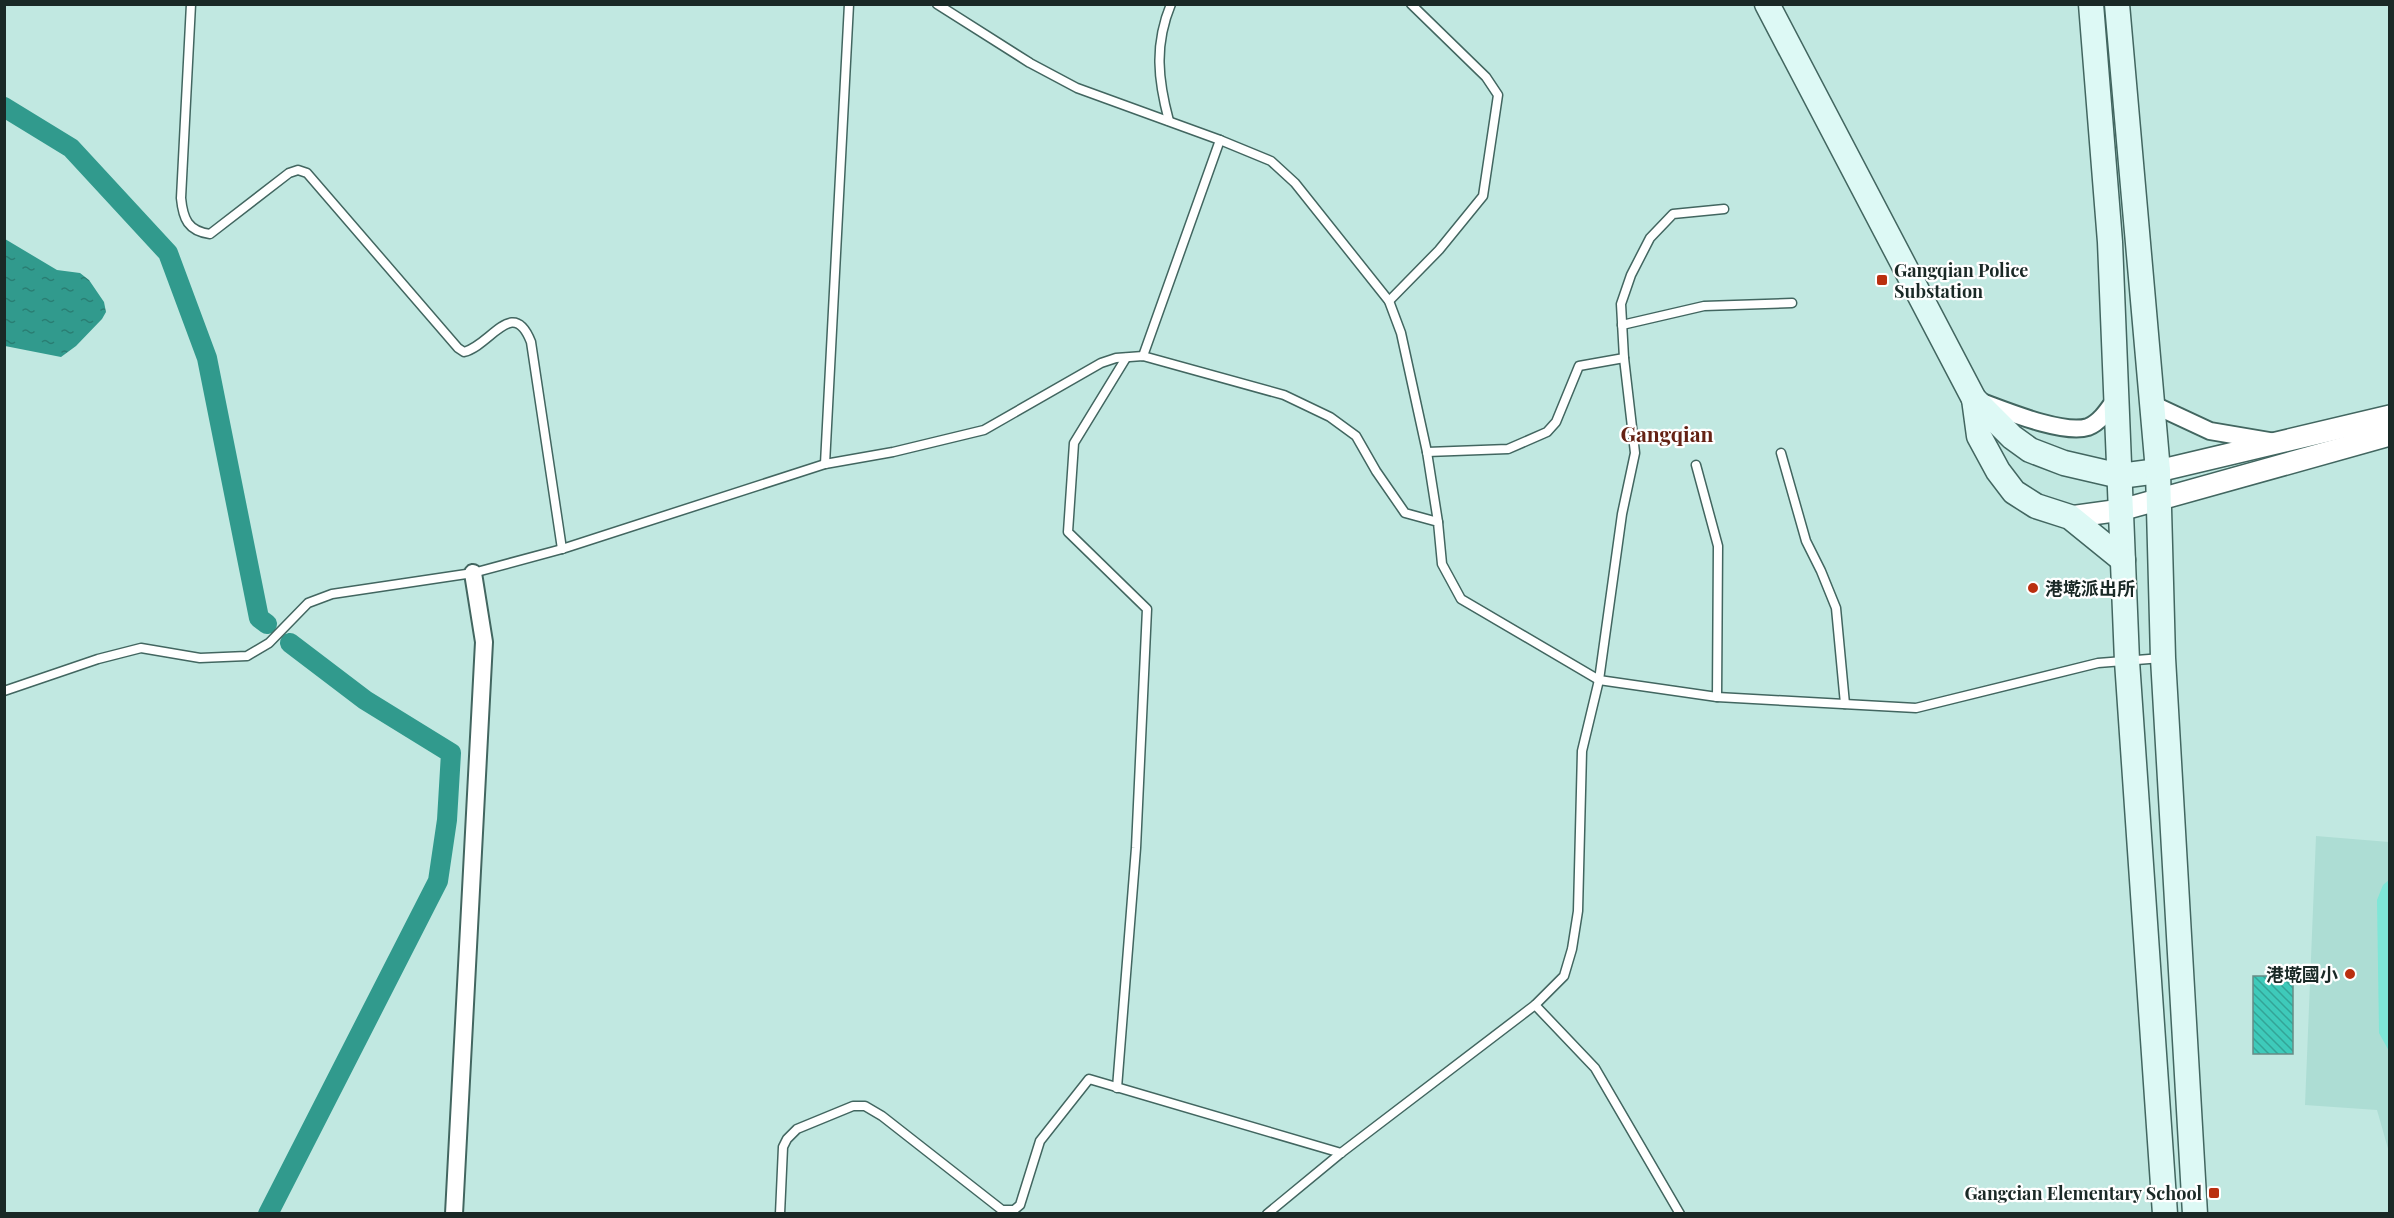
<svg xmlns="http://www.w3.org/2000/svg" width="2394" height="1218" font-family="'Playfair Display','Noto Sans TC',serif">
<defs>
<pattern id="water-ripples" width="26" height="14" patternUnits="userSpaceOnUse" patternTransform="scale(1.5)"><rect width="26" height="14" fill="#319a8d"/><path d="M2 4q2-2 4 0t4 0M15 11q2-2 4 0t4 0" fill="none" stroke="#297e73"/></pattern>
<pattern id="building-back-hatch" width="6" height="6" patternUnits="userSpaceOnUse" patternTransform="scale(1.5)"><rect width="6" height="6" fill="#3ecaba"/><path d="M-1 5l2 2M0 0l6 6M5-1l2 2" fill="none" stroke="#33a497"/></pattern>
</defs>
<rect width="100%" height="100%" fill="#c1e8e1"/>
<path fill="#adddd4" d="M 2316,836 L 2389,842 L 2389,1152 L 2377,1110 L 2305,1105 Z"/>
<path fill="#7fe6d7" d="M 2389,880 L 2389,1051 L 2379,1033 L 2377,900 L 2383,885 Z"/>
<path fill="url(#water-ripples)" d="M 5,239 L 57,270 L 80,273 L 89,280 L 104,302 L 106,312 L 102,319 L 76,346 L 61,357 L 5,346 Z"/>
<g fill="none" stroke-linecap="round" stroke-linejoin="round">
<g stroke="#319a8d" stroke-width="20">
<path d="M 4,107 L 71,148 L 168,253 L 207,358 L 259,618 L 267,624"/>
<path d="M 268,1214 L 438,881 L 447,820 L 451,753 L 365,700 L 290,643"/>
</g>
</g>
<rect fill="url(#building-back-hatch)" stroke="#678b85" stroke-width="1.5" x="2253" y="976" width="40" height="78"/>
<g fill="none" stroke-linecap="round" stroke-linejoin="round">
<defs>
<g id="service">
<path d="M 191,4 L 181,198 C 183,219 188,231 210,234 L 289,173 L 298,170 L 307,173 L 458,348 L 464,352 C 491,345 513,296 531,342 L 562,549"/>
<path d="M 937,4 L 1030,63 L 1077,88 L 1220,140 L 1271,161 L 1295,183 L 1389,301 L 1401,333 L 1427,452 L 1438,522"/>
<path d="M 1169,121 C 1158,80 1154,45 1171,4"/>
<path d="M 1389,301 L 1439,250 L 1483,196 L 1498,95 L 1486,77 L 1411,4"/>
<path d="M 1622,325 L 1704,306 L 1792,303"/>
<path d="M 1143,356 L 1220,140"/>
<path d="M 1427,452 L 1508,449 L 1547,432 L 1556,422 L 1579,366 L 1624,358"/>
<path d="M 1781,453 L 1806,541 L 1821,571 L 1836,608 L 1845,704"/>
<path d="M 825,464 L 849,4"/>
<path d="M 1696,465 L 1718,546 L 1717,697"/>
<path d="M 4,691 L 98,659 L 141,648 L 200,658 L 247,656 L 269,643 L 308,603 L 332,594 L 473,573 L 562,549 L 825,464 L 893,452 L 984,430 L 1101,363 L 1116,358 L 1143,356 L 1284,395 L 1330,417 L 1356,436 L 1376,471 L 1405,513 L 1438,522 L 1442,564 L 1461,599 L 1599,680 L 1717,697 L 1916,708 L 2098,663 L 2162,658"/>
<path d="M 1535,1005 L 1595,1068 L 1680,1214"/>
<path d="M 1117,1088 L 1136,848 L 1147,609 L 1068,532 L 1074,443 L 1126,358"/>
<path d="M 780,1214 L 783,1147 L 787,1139 L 797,1129 L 853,1106 L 865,1106 L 882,1116 L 1002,1210 L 1014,1210 L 1020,1205 L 1040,1141 L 1089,1079 L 1341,1153"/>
<path d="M 1267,1214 L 1341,1153 L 1535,1005 L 1564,976 L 1572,949 L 1578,911 L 1582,751 L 1599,680 L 1622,514 L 1635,453 L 1624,358 L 1621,304 L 1631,275 L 1650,238 L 1673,214 L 1724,209"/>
</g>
<g id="minor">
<path d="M 1979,401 C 2004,410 2063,435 2088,427 C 2101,422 2109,408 2117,397"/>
<path d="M 2152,404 L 2210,431 L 2275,442"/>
<path d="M 454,1214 L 484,642 L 473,573"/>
</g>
<g id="tertiary">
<path d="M 2158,471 L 2390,416"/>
<path d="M 2070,517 L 2121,510 L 2390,435"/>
</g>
<g id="secondary">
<path d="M 1767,4 L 1974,399 L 2012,437 L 2030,450 L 2064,463 L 2120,476 L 2158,471"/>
<path d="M 2091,4 L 2110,242 L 2127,661 L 2165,1214"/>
<path d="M 2117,4 L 2158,471 L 2163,658 L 2195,1214"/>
<path d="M 1974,399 L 1979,436 L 1998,471 L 2014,492 L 2036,506 L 2070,517 L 2123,560"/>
</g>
</defs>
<use href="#service" stroke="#426660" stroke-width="11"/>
<use href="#minor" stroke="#426660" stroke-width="20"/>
<use href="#tertiary" stroke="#426660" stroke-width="24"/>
<use href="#secondary" stroke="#426660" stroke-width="27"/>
<use href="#service" stroke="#fff" stroke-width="8"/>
<use href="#minor" stroke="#fff" stroke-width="16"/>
<use href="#tertiary" stroke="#fff" stroke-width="21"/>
<use href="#secondary" stroke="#ddf9f5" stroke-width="24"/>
</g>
<g fill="#ba2f0f" stroke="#fff" stroke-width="2">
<rect x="1876" y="274" width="12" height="12" rx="3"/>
<circle cx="2033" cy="588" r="6"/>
<circle cx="2350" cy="974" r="6"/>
<rect x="2208" y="1187" width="12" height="12" rx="3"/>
</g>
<g text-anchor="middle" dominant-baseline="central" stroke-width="4.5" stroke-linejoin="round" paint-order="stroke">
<g font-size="18" font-weight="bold" fill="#1a2926" stroke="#fff" text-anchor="start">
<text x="1894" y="270">Gangqian Police<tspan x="1894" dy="21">Substation</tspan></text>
<text x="2045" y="588">港墘派出所</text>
<text x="2338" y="974" text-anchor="end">港墘國小</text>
<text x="2202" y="1193" text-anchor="end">Gangcian Elementary School</text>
</g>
<g font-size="21" font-weight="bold" fill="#652214" stroke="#fff">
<text x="1667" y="433">Gangqian</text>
</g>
</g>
<rect width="2394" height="1218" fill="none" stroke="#1a2926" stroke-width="12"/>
</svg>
